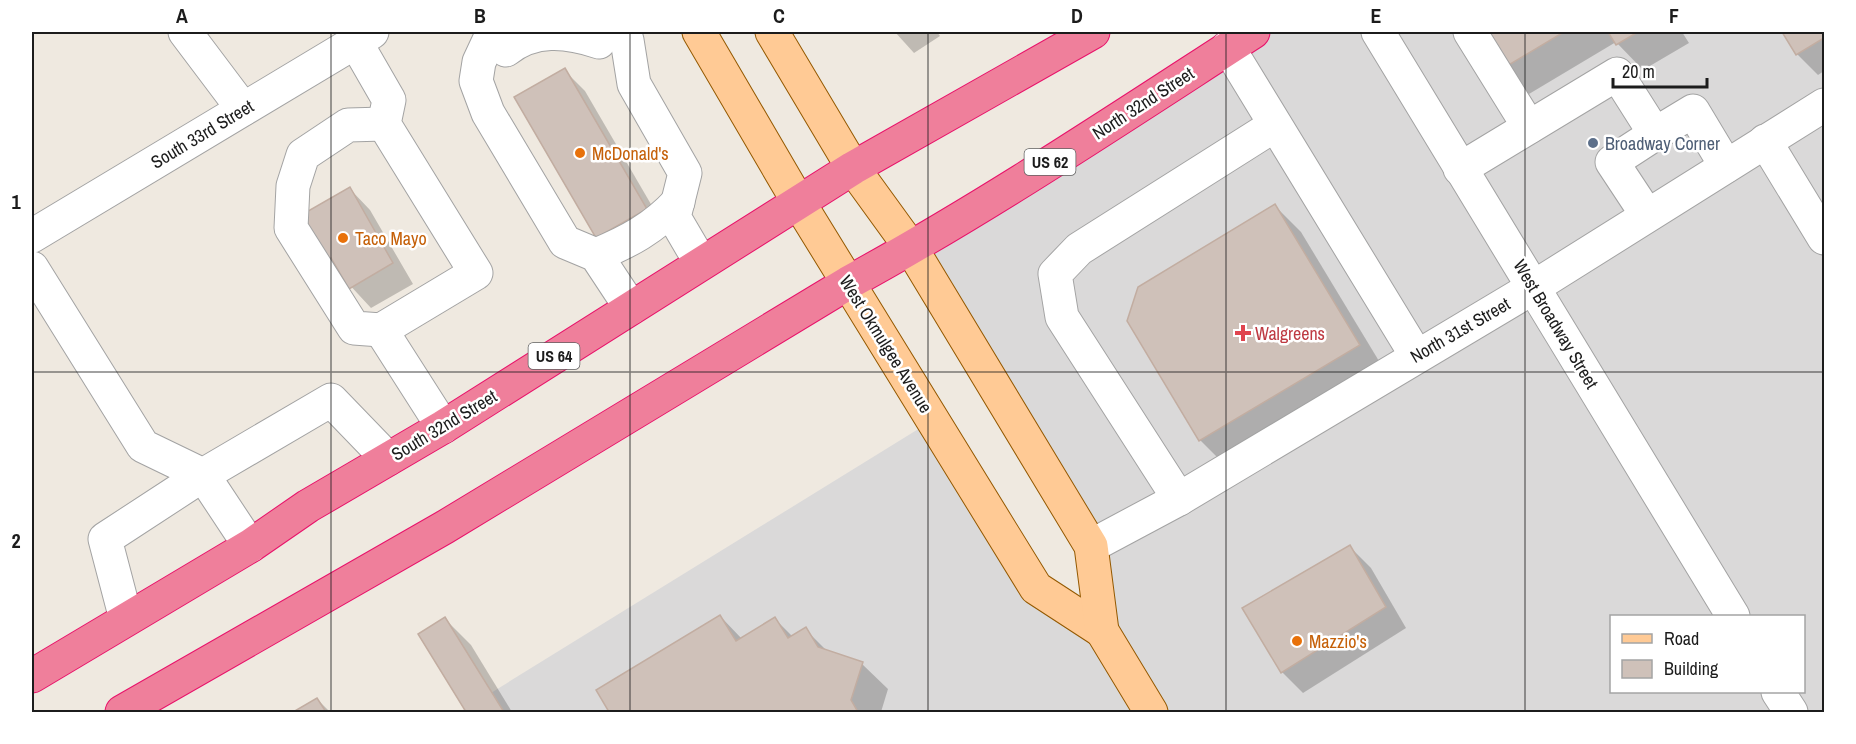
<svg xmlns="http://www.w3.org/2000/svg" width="1856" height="744" font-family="'Archivo Narrow',sans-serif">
<rect width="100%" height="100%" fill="#efe9e0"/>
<path fill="#dad9d9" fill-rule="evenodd" d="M 1253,32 L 1824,32 L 1824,712 L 460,712 L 933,420 L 1036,588 L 1101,630 L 1091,546 L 911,248 ZM 1612,616 L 1804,616 L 1804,692 L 1612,692 Z"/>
<g fill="#0003">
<path d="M 895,32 L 937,32 L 940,36 L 914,53 Z"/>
<path d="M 1482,32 L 1682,32 L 1689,43 L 1643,70 L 1616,42 L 1529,94 L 1503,68 Z"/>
<path d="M 1783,32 L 1824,32 L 1824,71 L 1818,75 L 1797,54 Z"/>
<path d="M 564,70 L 585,91 L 666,230 L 598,237 Z"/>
<path d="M 350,189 L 370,210 L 413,284 L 371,308 L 346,281 L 343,283 L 323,262 Z"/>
<path d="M 1275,206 L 1301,232 L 1385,371 L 1226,466 L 1200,440 L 1129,321 Z"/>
<path d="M 1350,547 L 1371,568 L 1406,628 L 1303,693 L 1282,672 L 1244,609 Z"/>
<path d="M 720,616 L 742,639 L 775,619 L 793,637 L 805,629 L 829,653 L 862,664 L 888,689 L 881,712 L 611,712 L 598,690 Z"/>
<path d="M 445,619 L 471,645 L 512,712 L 468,712 L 420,635 Z"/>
<path d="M 317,699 L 330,712 L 296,712 Z"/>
</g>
<g fill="#cfc1b9" stroke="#c2ada1" stroke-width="1.5">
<path d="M 1480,32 L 1564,32 L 1502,69 Z"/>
<path d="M 1608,32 L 1638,32 L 1616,45 Z"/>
<path d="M 1782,32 L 1824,32 L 1824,38 L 1796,55 Z"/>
<path d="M 565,68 L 647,209 L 596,238 L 514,97 Z"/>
<path d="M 350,187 L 393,263 L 349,289 L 331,258 L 321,263 L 296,218 Z"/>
<path d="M 1275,204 L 1360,345 L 1199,441 L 1127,321 L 1138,287 Z"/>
<path d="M 1350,545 L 1386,607 L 1281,673 L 1242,608 Z"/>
<path d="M 720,615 L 736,641 L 775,617 L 788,638 L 806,627 L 818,647 L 863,662 L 851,700 L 858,712 L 609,712 L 596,690 Z"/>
<path d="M 445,617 L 504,712 L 466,712 L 418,634 Z"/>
<path d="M 317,698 L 326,712 L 293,712 Z"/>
</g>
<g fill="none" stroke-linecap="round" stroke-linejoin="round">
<defs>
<g id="minor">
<path d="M 185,32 L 243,109"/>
<path d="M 493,32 L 479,62 L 476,81 L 488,113 L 565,242 L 596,255 L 631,308"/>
<path d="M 622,32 L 627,40 L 634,84 L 685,173 L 674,217 L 701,263"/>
<path d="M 1378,32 L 1733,616"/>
<path d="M 1470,32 L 1529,127"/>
<path d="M 355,41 L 389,100 L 384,124 L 476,273 L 381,330 L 443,427"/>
<path d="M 1228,47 L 1416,355"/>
<path d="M 506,50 C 534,28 566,31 599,42"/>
<path d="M 1765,141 L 1824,238"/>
<path d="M 1460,169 L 1617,74 L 1655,134 L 1693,111 L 1726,166"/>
<path d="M 1647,215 L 1612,162 L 1655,134"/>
<path d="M 32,236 L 372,32"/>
<path d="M 596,255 C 628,242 654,228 678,202"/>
<path d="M 32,268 L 143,446 L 203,475 L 331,400 L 388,459"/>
<path d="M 381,330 L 354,328 L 291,228 L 293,186 L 303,155 L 348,125 L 384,124"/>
<path d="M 1179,499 L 1062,317 L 1055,274 L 1079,249 L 1275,125"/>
<path d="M 1091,546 L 1179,499 L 1534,287 L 1824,105"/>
<path d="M 126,619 L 105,539 L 203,475 L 250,546"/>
<path d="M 1778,692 L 1791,712"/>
</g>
<g id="major">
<path d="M 699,32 L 799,203 L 1036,588 L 1102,631"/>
<path d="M 772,32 L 853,168 L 911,248 L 1091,546 L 1102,631 L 1151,712"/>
</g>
<g id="highway">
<path d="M 32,676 L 250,546 L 308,506 L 443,427 L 853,168 L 1093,32"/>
<path d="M 122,712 L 445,527 L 848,283 C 987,207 1120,118 1253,32"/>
</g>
</defs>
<use href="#minor" stroke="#a3a3a3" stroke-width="35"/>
<use href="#major" stroke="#945900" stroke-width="35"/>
<use href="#highway" stroke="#e8126a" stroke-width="35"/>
<use href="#minor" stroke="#fff" stroke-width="33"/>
<use href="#major" stroke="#ffca95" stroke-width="33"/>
<use href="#highway" stroke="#ef7f9b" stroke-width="33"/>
</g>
<path fill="none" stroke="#1c1c1c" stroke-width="1.5" stroke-opacity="0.55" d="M 331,32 L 331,712M 630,32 L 630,712M 928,32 L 928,712M 1226,32 L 1226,712M 1525,32 L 1525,712M 32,372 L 1824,372"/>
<circle fill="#5c6f8a" stroke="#fff" stroke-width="2" cx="1593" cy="143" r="6"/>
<g fill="#e8710a" stroke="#fff" stroke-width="2">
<circle cx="580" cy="153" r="6"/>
<circle cx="343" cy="238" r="6"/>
<circle cx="1297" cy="641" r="6"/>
</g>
<path fill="#e0444e" stroke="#fff" stroke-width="2" d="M1240 324h6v6h6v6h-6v6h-6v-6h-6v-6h6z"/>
<g text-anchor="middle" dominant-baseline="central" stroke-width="5" stroke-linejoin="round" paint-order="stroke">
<g fill="#fff" stroke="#606060" stroke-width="1.5">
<rect x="1024.5" y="149" width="51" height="26" rx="4.5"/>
<rect x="528.5" y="343" width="51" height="26" rx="4.5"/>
</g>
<g font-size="16" font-weight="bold" fill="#1c1c1c">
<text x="1050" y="162">US 62</text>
<text x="554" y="356">US 64</text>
</g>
<g font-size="18" fill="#1c1c1c" stroke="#fff">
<text transform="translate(1143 103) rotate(-33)">North 32nd Street</text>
<text transform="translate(202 134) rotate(-31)">South 33rd Street</text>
<text transform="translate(1556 324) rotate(59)">West Broadway Street</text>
<text transform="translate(1460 330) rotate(-30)">North 31st Street</text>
<text transform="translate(886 344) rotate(58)">West Okmulgee Avenue</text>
<text transform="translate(444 425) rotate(-31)">South 32nd Street</text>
</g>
<g font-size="18" fill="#4e5e75" stroke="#fff" text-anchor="start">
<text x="1605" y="143">Broadway Corner</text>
</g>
<g font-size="18" fill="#c56008" stroke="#fff" text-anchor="start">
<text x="592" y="153">McDonald's</text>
<text x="355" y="238">Taco Mayo</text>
<text x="1309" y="641">Mazzio's</text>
</g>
<g font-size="18" fill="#be3a42" stroke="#fff" text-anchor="start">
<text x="1255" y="333">Walgreens</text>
</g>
</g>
<rect width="1856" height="744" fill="none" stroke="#ffffff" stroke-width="66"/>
<rect x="1610" y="615" width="195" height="78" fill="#ffffff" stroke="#a4a4a4" stroke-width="1.5"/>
<rect x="1622" y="634" width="30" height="9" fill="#ffca95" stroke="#a4a4a4" stroke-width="1.5"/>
<text x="1664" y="645" font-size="18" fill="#1c1c1c">Road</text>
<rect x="1622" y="660" width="30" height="18" fill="#cfc1b9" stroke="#a4a4a4" stroke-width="1.5"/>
<text x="1664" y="675" font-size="18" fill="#1c1c1c">Building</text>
<path d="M1613 78v9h94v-9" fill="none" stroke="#1c1c1c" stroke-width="3"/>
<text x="1622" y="78" font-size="18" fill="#1c1c1c" stroke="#ffffff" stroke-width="4.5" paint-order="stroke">20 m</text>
<rect x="33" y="33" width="1790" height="678" fill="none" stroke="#1c1c1c" stroke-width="2"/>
<g font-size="20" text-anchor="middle" font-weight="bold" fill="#1c1c1c">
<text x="182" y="23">A</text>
<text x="480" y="23">B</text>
<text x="779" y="23">C</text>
<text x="1077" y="23">D</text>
<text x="1376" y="23">E</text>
<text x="1674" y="23">F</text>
<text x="16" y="209">1</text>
<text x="16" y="548">2</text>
</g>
</svg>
